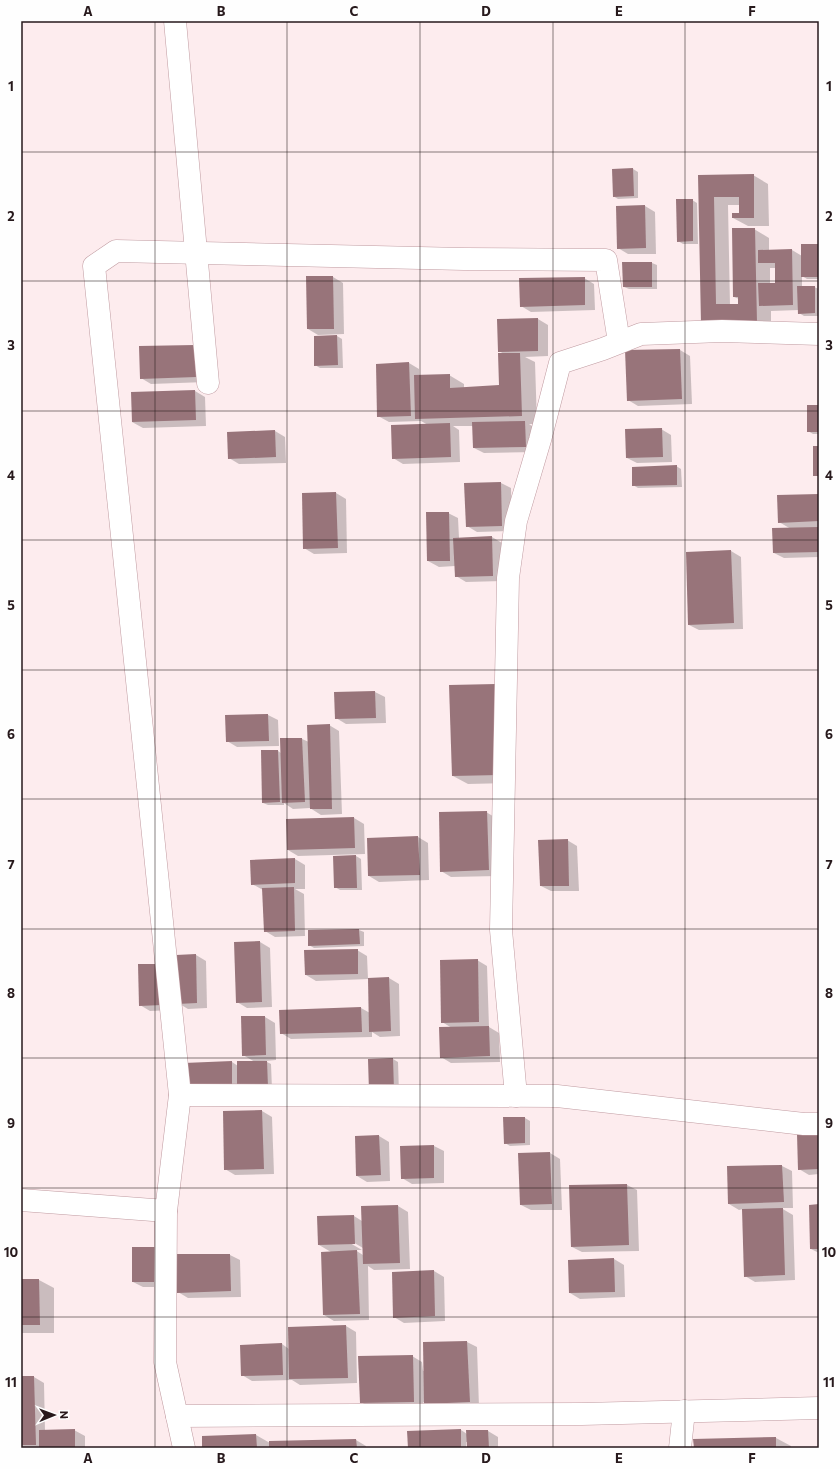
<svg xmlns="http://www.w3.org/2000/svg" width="840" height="1469" font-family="Commissioner,sans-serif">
<rect width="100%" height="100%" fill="#fdecee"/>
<g fill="#0003" fill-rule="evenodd">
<path d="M 633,169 L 638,172 L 638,198 L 618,199 L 613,196 Z"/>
<path d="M 753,175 L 768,184 L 769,226 L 748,226 L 733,218 L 740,214 L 740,205 L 728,205 L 730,305 L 739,305 L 739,299 L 734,297 L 754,229 L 769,238 L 769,250 L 792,250 L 802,256 L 819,245 L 819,279 L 807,279 L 802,276 L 802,287 L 814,287 L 819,289 L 819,316 L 804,316 L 799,313 L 799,310 L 771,311 L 771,331 L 716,332 L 699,176 ZM 770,268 L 776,268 L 776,284 L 770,284 Z"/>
<path d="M 692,200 L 697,203 L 698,244 L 683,244 L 678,241 Z"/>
<path d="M 645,206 L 655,212 L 656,254 L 628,254 L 618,248 Z"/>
<path d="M 652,263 L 657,265 L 657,289 L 629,289 L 624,287 Z"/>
<path d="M 307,277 L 333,277 L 343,283 L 344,334 L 318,335 L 308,329 Z"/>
<path d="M 584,278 L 594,284 L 595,310 L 531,312 L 521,306 Z"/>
<path d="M 538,319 L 548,325 L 548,356 L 525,357 L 535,362 L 537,424 L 529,424 L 535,428 L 536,452 L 484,453 L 474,448 L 473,426 L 453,426 L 459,430 L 460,462 L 403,464 L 393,458 L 428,425 L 421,421 L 389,422 L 378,416 L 409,363 L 419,369 L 419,376 L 449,375 L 464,384 L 464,388 L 500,386 L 504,354 L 499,351 Z"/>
<path d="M 337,336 L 342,339 L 343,368 L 320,368 L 315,365 Z"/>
<path d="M 195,346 L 206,382 L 151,384 L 141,378 Z"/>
<path d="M 680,350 L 690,356 L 692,404 L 638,406 L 628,400 L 626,351 Z"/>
<path d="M 195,391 L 205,397 L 206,426 L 143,428 L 132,422 Z"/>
<path d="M 819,406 L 819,434 L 813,434 L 808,431 Z"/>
<path d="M 661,429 L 671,435 L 672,462 L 637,463 L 627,458 Z"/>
<path d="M 275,431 L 285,437 L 286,463 L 239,464 L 229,458 Z"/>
<path d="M 676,466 L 681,469 L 682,487 L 638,488 L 633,485 Z"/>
<path d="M 501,483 L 511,488 L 512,531 L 477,532 L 467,526 Z"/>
<path d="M 336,493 L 346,499 L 347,553 L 314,554 L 304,548 Z"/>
<path d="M 819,495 L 819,557 L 784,558 L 774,553 L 791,529 L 779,522 Z"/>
<path d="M 448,513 L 458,518 L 459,538 L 492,537 L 502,543 L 503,581 L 466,582 L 456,576 L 455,566 L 439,567 L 428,561 Z"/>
<path d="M 731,551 L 741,557 L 743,629 L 699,630 L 689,625 L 687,553 Z"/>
<path d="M 450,686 L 514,783 L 468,784 L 453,776 Z"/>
<path d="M 375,692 L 385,697 L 386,723 L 346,724 L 336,718 Z"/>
<path d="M 268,715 L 278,720 L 279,746 L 237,747 L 227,741 Z"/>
<path d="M 329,725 L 339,731 L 342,814 L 321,815 L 310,808 L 293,809 L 284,803 L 284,805 L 268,805 L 263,803 L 278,751 L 281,753 L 281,739 L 302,739 L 309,742 Z"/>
<path d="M 486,812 L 496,818 L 498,876 L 451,877 L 441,871 Z"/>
<path d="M 354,818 L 364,824 L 365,854 L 298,856 L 288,850 Z"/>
<path d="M 418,837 L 428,843 L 429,880 L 379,882 L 369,876 L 368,839 Z"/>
<path d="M 567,840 L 577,846 L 579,891 L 551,891 L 541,886 Z"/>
<path d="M 356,856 L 361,859 L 362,890 L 340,890 L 335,887 L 334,857 Z"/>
<path d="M 295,859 L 305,865 L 305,889 L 295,889 L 304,894 L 305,936 L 275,937 L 265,931 L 263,890 L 252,884 Z"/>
<path d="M 359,930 L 364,932 L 364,946 L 314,948 L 309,945 Z"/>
<path d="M 260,942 L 270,948 L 272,1007 L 247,1008 L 237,1002 Z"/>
<path d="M 357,950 L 367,956 L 368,979 L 389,978 L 399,984 L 400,1036 L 380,1037 L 372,1032 L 372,1037 L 291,1039 L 281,1033 L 280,1011 L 361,1008 L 370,1013 L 369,979 L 316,981 L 306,975 Z"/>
<path d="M 196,955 L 206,961 L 207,1008 L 188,1009 L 178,1003 Z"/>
<path d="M 477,960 L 487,966 L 489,1027 L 499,1033 L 500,1062 L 451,1063 L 441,1057 L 452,1028 L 442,1022 Z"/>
<path d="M 161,965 L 172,1010 L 150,1011 L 140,1005 Z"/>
<path d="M 265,1017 L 275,1023 L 276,1060 L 265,1061 L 271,1064 L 272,1089 L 196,1092 L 232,1062 L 238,1066 L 255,1062 L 243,1055 Z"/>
<path d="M 393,1059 L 398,1062 L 399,1093 L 374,1094 Z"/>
<path d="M 262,1111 L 272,1117 L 274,1174 L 235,1175 L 225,1169 Z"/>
<path d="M 525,1118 L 530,1121 L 530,1145 L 510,1146 L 505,1143 Z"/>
<path d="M 819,1135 L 819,1174 L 809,1175 L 799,1169 Z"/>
<path d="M 379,1136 L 389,1142 L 390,1181 L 367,1182 L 357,1176 L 356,1137 Z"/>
<path d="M 434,1146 L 444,1151 L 444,1183 L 412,1184 L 402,1178 Z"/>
<path d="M 550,1153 L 560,1159 L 562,1210 L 531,1210 L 521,1205 Z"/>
<path d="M 782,1166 L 792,1171 L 793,1208 L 781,1208 L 793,1215 L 795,1280 L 755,1282 L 745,1276 L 743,1209 L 739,1210 L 729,1204 L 728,1167 Z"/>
<path d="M 627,1185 L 637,1190 L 639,1251 L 582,1252 L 572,1247 L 570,1186 Z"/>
<path d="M 819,1205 L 819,1253 L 811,1249 Z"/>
<path d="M 398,1206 L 408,1212 L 410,1269 L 374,1270 L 368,1266 L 369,1320 L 334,1321 L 324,1315 L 331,1252 L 319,1245 L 318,1217 L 354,1216 L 362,1221 L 362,1207 ZM 351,1241 L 363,1248 L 363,1255 L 355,1250 L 362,1250 L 350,1243 Z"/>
<path d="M 133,1248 L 172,1287 L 143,1287 L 133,1282 Z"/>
<path d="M 177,1255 L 230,1255 L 240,1260 L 241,1297 L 188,1298 L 178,1292 Z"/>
<path d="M 614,1259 L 624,1265 L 625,1297 L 580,1299 L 570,1293 Z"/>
<path d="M 434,1271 L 444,1277 L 445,1321 L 404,1323 L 394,1317 Z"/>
<path d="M 21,1280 L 39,1280 L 54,1288 L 54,1333 L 21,1333 Z"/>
<path d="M 346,1326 L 356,1332 L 357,1383 L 300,1385 L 292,1380 L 252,1381 L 242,1375 L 241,1346 L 282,1344 L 289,1349 Z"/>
<path d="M 467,1342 L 477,1347 L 479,1407 L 435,1409 L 423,1402 L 424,1407 L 371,1408 L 361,1402 L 412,1356 L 422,1362 L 423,1371 L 425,1371 L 424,1343 Z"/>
<path d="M 21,1377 L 34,1377 L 44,1383 L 45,1431 L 74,1430 L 85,1436 L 85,1448 L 21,1448 Z"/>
<path d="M 461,1430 L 467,1434 L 488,1431 L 498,1437 L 498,1448 L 468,1448 L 468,1442 L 466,1442 L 466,1448 L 409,1448 Z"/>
<path d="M 256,1435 L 270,1443 L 270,1442 L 356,1440 L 366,1446 L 366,1448 L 203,1448 Z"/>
<path d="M 776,1438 L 791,1446 L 791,1448 L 695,1448 Z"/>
</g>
<g fill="#98747a">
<path d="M 633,168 L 634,196 L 613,197 L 612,169 Z"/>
<path d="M 754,174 L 754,218 L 732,218 L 732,213 L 739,213 L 739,197 L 714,197 L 716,304 L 738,304 L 738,297 L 733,297 L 732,228 L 755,228 L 757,323 L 701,324 L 698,175 Z"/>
<path d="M 676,199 L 693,199 L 693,241 L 677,242 Z"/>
<path d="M 645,205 L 646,248 L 617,249 L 616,206 Z"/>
<rect x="801" y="244" width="18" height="33"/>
<path d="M 792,249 L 793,305 L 759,306 L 758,283 L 775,283 L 775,263 L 758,263 L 758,250 Z"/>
<path d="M 622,262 L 652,262 L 652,287 L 623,287 Z"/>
<path d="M 306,276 L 333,276 L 334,329 L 307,329 Z"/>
<path d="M 585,277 L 585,305 L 520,307 L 519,278 Z"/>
<path d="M 797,286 L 815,286 L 815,313 L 798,314 Z"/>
<path d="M 538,318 L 538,351 L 498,352 L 497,319 Z"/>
<path d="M 337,335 L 338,365 L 314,366 L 314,336 Z"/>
<path d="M 195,345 L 196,377 L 140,379 L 139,346 Z"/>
<path d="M 680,349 L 682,399 L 627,401 L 625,350 Z"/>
<path d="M 498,353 L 520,353 L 522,416 L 415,419 L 414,375 L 450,374 L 450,388 L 499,385 Z"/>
<path d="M 409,362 L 411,416 L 377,417 L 376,364 Z"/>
<path d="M 195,390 L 196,420 L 132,422 L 131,392 Z"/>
<rect x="807" y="405" width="12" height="27"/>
<path d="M 525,421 L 526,447 L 473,448 L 472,422 Z"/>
<path d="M 450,423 L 451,457 L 392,459 L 391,425 Z"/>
<path d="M 662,428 L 663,457 L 626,458 L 625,429 Z"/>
<path d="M 275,430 L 276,457 L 228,459 L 227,432 Z"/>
<rect x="813" y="446" width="6" height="30"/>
<path d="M 677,465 L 677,485 L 632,486 L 632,467 Z"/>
<path d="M 501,482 L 502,526 L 466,527 L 464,483 Z"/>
<path d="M 336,492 L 338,548 L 303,549 L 302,493 Z"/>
<path d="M 819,494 L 819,521 L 778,523 L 777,495 Z"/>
<path d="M 426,512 L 449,512 L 450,561 L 427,561 Z"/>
<path d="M 819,527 L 819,552 L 773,553 L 772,528 Z"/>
<path d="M 492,536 L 493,576 L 455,577 L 453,538 Z"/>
<path d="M 731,550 L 734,623 L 688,625 L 686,552 Z"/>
<path d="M 496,684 L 499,775 L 452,776 L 449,685 Z"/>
<path d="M 375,691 L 376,718 L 335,719 L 334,692 Z"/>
<path d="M 268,714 L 269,741 L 226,742 L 225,715 Z"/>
<path d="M 330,724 L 332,809 L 310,809 L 307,725 Z"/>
<path d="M 280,738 L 302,738 L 305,802 L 282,803 Z"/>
<path d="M 261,750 L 278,750 L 280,802 L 262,803 Z"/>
<path d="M 487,811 L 489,870 L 440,872 L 439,812 Z"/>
<path d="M 354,817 L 355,848 L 287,850 L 286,819 Z"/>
<path d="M 418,836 L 420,875 L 368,876 L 367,838 Z"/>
<path d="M 568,839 L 569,886 L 540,886 L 538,840 Z"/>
<path d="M 356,855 L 357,888 L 334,888 L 333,856 Z"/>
<path d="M 295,858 L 295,883 L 251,885 L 250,860 Z"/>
<path d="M 294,887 L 295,931 L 264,932 L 262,888 Z"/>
<path d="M 359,929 L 360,944 L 308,946 L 308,930 Z"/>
<path d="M 260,941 L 262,1002 L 236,1003 L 234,942 Z"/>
<path d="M 358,949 L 358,974 L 305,975 L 304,950 Z"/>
<path d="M 196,954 L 197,1003 L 177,1004 L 176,955 Z"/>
<path d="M 478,959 L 479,1022 L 441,1023 L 440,960 Z"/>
<path d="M 138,964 L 161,964 L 162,1005 L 139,1006 Z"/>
<path d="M 389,977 L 391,1031 L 369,1032 L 368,978 Z"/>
<path d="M 361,1007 L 362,1032 L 280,1034 L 279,1010 Z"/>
<path d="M 241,1016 L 265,1016 L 266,1055 L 242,1056 Z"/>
<path d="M 489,1026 L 490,1056 L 440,1058 L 439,1027 Z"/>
<path d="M 393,1058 L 394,1091 L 369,1092 L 368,1059 Z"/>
<path d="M 232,1061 L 232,1085 L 185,1086 L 184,1063 Z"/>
<path d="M 237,1061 L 267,1061 L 268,1087 L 237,1088 Z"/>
<path d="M 262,1110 L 264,1169 L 224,1170 L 223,1111 Z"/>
<path d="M 503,1117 L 525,1117 L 525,1143 L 504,1144 Z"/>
<path d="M 797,1134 L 819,1134 L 819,1169 L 798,1170 Z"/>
<path d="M 379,1135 L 381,1175 L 356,1176 L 355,1136 Z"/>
<path d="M 434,1145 L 434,1178 L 401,1179 L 400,1146 Z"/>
<path d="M 550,1152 L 552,1204 L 520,1205 L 518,1153 Z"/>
<path d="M 782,1165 L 784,1202 L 728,1204 L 727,1166 Z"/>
<path d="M 627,1184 L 629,1245 L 571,1247 L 569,1185 Z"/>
<path d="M 819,1204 L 819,1249 L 810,1249 L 809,1205 Z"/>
<path d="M 398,1205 L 400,1263 L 363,1264 L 361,1206 Z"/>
<path d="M 783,1208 L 785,1275 L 744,1277 L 742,1209 Z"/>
<path d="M 354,1215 L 355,1244 L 318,1245 L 317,1216 Z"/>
<path d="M 132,1247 L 161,1247 L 162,1282 L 132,1282 Z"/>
<path d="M 357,1250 L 360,1314 L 323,1315 L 321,1252 Z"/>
<path d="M 176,1254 L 230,1254 L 231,1291 L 177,1293 Z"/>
<path d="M 614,1258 L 615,1292 L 569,1293 L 568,1260 Z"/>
<path d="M 434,1270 L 435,1316 L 393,1318 L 392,1272 Z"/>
<path d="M 21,1279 L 39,1279 L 40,1325 L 21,1325 Z"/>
<path d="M 346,1325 L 348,1378 L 289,1379 L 288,1327 Z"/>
<path d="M 467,1341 L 470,1402 L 424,1404 L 423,1342 Z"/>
<path d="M 282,1343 L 283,1375 L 241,1376 L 240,1345 Z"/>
<path d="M 413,1355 L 414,1402 L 360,1403 L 358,1356 Z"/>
<path d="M 21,1376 L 34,1376 L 36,1445 L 21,1445 Z"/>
<path d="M 75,1429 L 75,1448 L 39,1448 L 39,1430 Z"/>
<path d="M 461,1429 L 461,1447 L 408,1448 L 407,1431 Z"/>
<path d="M 466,1430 L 488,1430 L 489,1448 L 467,1448 Z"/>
<path d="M 256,1434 L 257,1448 L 202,1448 L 202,1436 Z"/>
<path d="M 776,1437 L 776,1448 L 694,1448 L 693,1439 Z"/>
<path d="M 356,1439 L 357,1448 L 269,1448 L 269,1441 Z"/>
</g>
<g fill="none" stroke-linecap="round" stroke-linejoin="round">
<defs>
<g id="street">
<path d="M 175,21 L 208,383"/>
<path d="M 180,1095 L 557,1096 L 804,1124 L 819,1124"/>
<path d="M 516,1096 L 501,930 L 508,578 L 516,521 L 540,440 L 560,363 L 603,349 L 641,334 L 722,331 L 819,334"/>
<path d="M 21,1200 L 166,1211"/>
<path d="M 177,1416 L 582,1414 L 819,1408"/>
<path d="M 184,1448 L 165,1362 L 166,1211 L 180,1095 L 94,266 L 116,251 L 464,259 L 606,260 L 619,342"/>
<path d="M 680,1448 L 684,1411"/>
</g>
</defs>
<use href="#street" stroke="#c09ba1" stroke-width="23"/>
<use href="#street" stroke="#fff" stroke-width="22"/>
</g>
<path fill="none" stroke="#27191c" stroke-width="1" stroke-opacity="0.55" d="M 155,21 L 155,1448M 287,21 L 287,1448M 420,21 L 420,1448M 553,21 L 553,1448M 685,21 L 685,1448M 21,152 L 819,152M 21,281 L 819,281M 21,411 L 819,411M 21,540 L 819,540M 21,670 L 819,670M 21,799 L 819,799M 21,929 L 819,929M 21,1058 L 819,1058M 21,1188 L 819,1188M 21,1317 L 819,1317"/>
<rect width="840" height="1469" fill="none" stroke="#fefefe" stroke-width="44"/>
<g transform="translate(54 1415) rotate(89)" stroke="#fefefe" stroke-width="3" paint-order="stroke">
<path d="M0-3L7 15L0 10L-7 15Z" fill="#27191c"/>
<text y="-6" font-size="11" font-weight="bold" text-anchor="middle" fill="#27191c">N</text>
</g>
<rect x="22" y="22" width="796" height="1425" fill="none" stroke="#27191c" stroke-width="1.5"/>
<g font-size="13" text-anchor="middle" font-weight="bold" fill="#27191c">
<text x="88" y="16">A</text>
<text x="221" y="16">B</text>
<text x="354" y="16">C</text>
<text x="486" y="16">D</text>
<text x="619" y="16">E</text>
<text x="752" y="16">F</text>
<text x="11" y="91">1</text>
<text x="829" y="91">1</text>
<text x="11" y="221">2</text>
<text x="829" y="221">2</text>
<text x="11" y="350">3</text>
<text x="829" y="350">3</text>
<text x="11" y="480">4</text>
<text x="829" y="480">4</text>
<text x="11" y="610">5</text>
<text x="829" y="610">5</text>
<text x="11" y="739">6</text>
<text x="829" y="739">6</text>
<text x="11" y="869">7</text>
<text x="829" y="869">7</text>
<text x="11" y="998">8</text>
<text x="829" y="998">8</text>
<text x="11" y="1128">9</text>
<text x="829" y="1128">9</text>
<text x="11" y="1257">10</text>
<text x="829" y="1257">10</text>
<text x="11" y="1387">11</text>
<text x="829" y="1387">11</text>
<text x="88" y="1463">A</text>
<text x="221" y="1463">B</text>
<text x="354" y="1463">C</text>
<text x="486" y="1463">D</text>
<text x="619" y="1463">E</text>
<text x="752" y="1463">F</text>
</g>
</svg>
